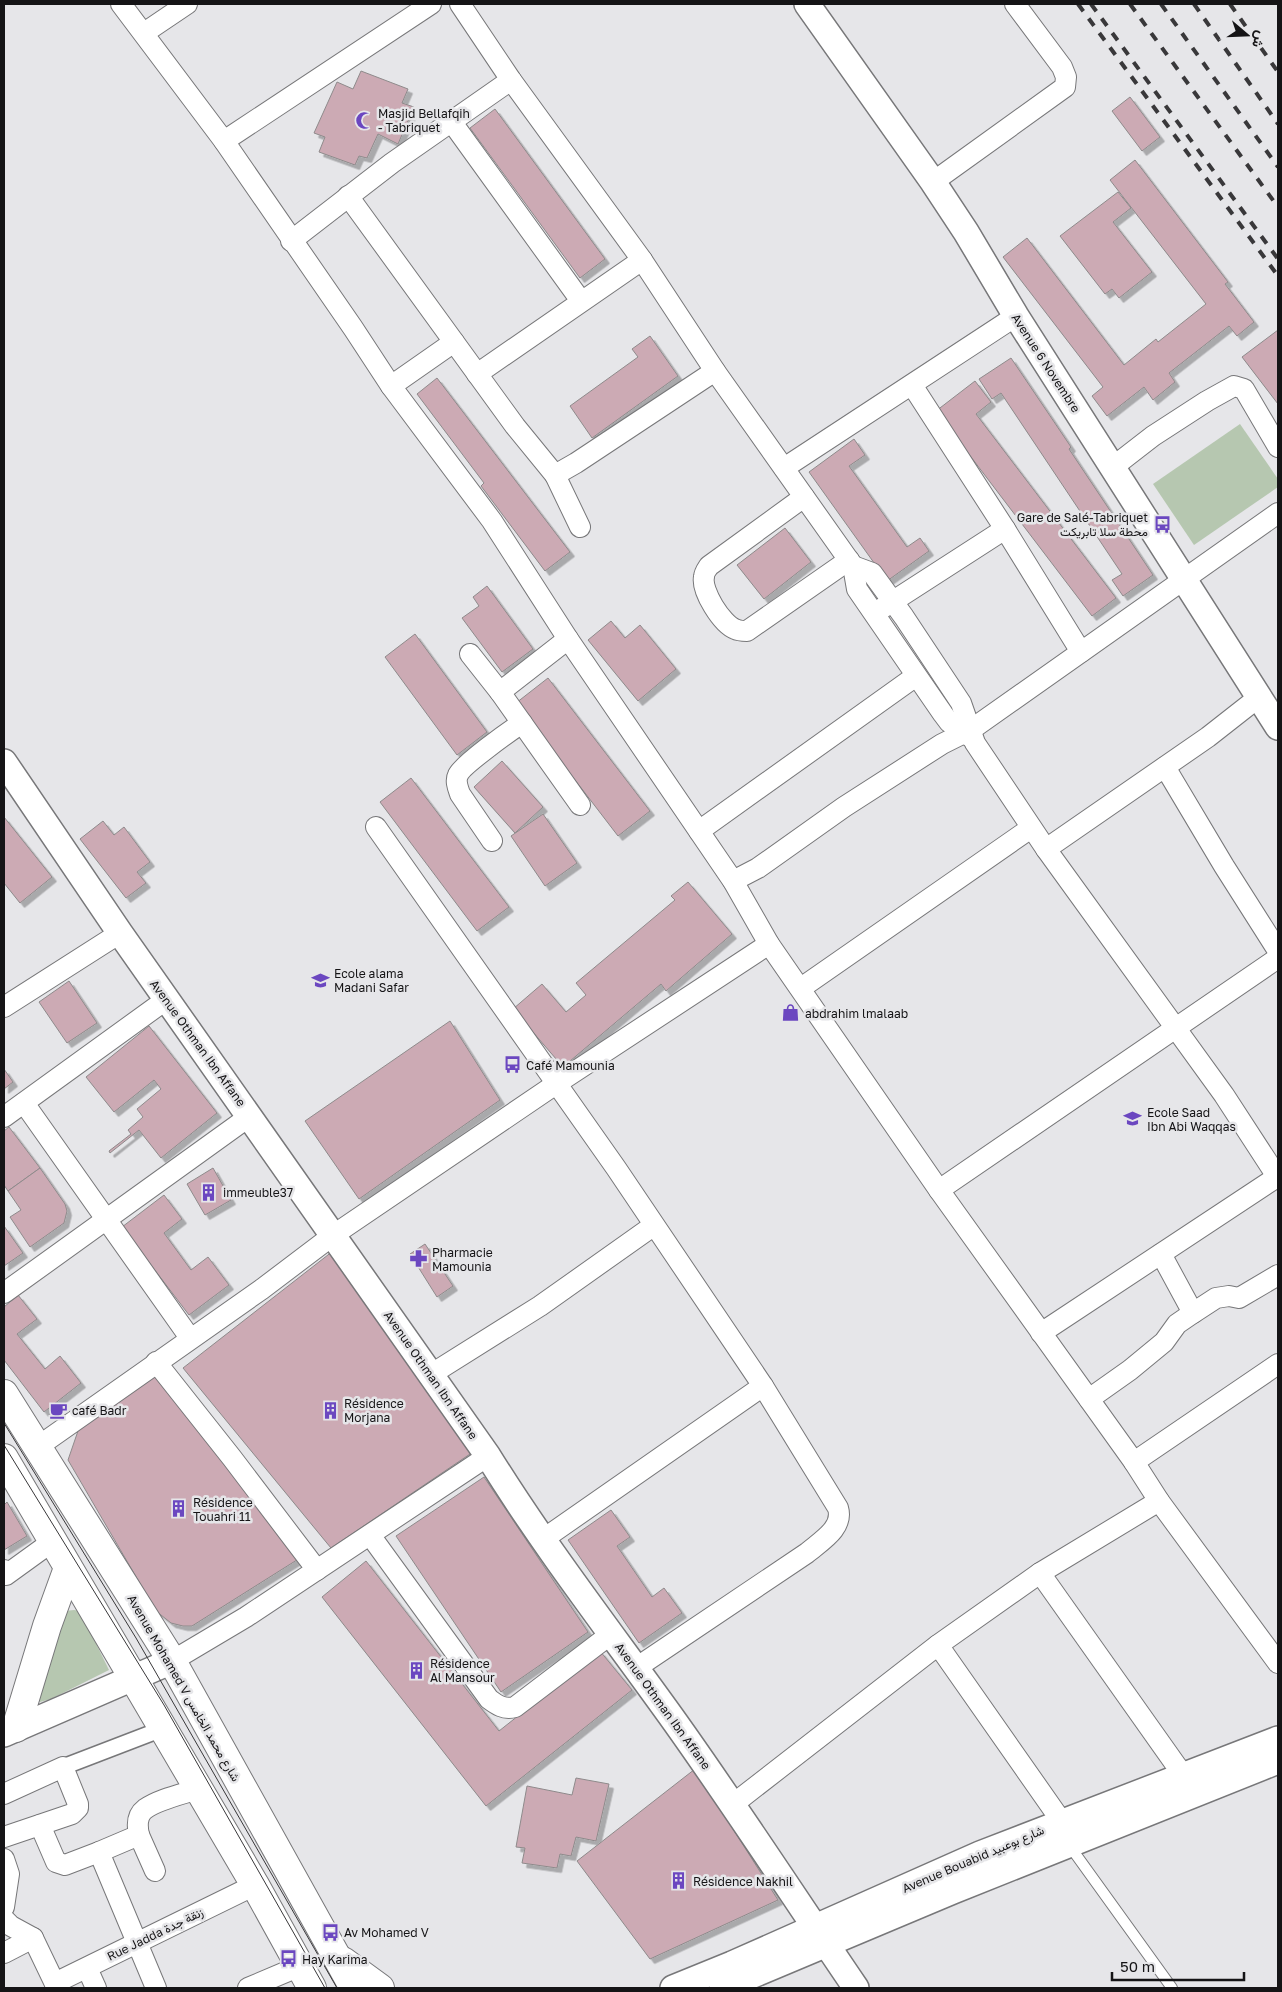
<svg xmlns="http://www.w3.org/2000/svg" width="1282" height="1992" font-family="'Golos Text',Vazirmatn,sans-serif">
<defs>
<filter id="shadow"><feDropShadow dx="4.5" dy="4.5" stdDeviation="0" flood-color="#0004"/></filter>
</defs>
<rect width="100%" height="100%" fill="#e6e6e9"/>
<g fill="#b6c7b0">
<path d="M 1240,424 L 1278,479 L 1278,487 L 1194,545 L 1153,484 Z"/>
<path d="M 74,1610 L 80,1611 L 109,1670 L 51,1699 L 40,1702 L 36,1699 L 65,1611 Z"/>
</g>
<g fill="#ccaab4" stroke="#8e8a8b" filter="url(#shadow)">
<path d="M 361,71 L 408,89 L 402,103 L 414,107 L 398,144 L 378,134 L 367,158 L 359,156 L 355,165 L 319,152 L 325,137 L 314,133 L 337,82 L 353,89 Z"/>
<path d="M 1130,97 L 1160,137 L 1142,151 L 1112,111 Z"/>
<path d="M 495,109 L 605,259 L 580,278 L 470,128 Z"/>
<path d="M 1135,160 L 1228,282 L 1225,284 L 1254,322 L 1237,336 L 1229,326 L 1169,373 L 1175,382 L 1153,400 L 1144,387 L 1107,416 L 1092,396 L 1103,387 L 1003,257 L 1027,238 L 1124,365 L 1156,339 L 1158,342 L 1206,304 L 1110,180 Z"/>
<path d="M 1118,192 L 1131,208 L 1113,222 L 1152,272 L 1119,298 L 1112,289 L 1105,294 L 1060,236 Z"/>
<path d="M 1278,330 L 1278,404 L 1242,357 Z"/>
<path d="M 650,336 L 678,376 L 592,438 L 570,406 L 638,357 L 632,349 Z"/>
<path d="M 1011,358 L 1071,447 L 1069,449 L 1153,575 L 1123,596 L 1112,580 L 1122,574 L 1001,393 L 992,399 L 979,379 Z"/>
<path d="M 437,378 L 570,552 L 545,571 L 481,486 L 484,483 L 417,394 Z"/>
<path d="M 975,381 L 991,402 L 976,414 L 1116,598 L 1092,616 L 936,411 Z"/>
<path d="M 854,439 L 865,455 L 849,466 L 907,547 L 920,538 L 929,551 L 887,581 L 809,472 Z"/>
<path d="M 785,528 L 811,562 L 764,599 L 737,565 Z"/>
<path d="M 487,586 L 533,649 L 502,672 L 462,618 L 479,606 L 473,597 Z"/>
<path d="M 611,621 L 625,638 L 640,625 L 676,669 L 638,701 L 588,640 Z"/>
<path d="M 415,634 L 487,732 L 457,755 L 385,657 Z"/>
<path d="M 548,678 L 650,811 L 618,836 L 516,703 Z"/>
<path d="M 502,761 L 543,807 L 515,833 L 474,787 Z"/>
<path d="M 411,778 L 509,907 L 477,931 L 380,802 Z"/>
<path d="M 543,814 L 577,863 L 545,886 L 511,836 Z"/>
<path d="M 4,817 L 52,877 L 20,903 L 4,883 Z"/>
<path d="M 103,821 L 114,835 L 124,827 L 150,862 L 137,872 L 146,883 L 126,898 L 80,839 Z"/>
<path d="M 688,882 L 732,934 L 666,991 L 661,984 L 563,1067 L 513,1009 L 542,984 L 566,1012 L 586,995 L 576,983 L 675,900 L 671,896 Z"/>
<path d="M 69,981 L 97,1023 L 67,1043 L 39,1002 Z"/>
<path d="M 450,1021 L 500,1100 L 359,1199 L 305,1121 Z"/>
<path d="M 149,1026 L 217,1113 L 161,1158 L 139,1130 L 110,1153 L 109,1151 L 131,1134 L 128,1130 L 143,1117 L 137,1109 L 161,1089 L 154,1080 L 114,1112 L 86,1077 Z"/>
<path d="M 4,1069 L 13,1082 L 4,1089 Z"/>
<path d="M 9,1127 L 40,1168 L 8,1191 L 4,1185 L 4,1131 Z"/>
<path d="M 40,1168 L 65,1204 L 67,1211 L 64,1223 L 30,1247 L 10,1217 L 21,1210 L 8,1191 Z"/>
<path d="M 213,1168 L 231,1200 L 205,1215 L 187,1184 Z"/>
<path d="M 164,1195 L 182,1219 L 164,1233 L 191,1270 L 208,1257 L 229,1285 L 189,1315 L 122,1227 Z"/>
<path d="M 4,1226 L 23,1253 L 4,1266 Z"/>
<path d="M 425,1244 L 453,1286 L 437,1297 L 410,1254 Z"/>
<path d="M 333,1251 L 473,1452 L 331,1548 L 183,1368 Z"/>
<path d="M 18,1295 L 37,1319 L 17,1334 L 45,1369 L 60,1356 L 81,1383 L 44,1412 L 4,1360 L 4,1307 Z"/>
<path d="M 157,1374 L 300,1558 L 192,1626 L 183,1626 L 171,1623 L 156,1611 L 68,1460 L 79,1428 Z"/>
<path d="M 484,1477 L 588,1632 L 501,1692 L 396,1536 Z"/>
<path d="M 7,1502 L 27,1536 L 4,1550 L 4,1505 Z"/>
<path d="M 611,1510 L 630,1537 L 617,1546 L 652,1597 L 664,1588 L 682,1613 L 639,1643 L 568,1540 Z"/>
<path d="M 366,1561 L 499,1731 L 600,1651 L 632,1690 L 486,1806 L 322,1597 Z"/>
<path d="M 695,1769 L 778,1900 L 650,1959 L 577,1861 Z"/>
<path d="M 576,1778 L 609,1784 L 596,1841 L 576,1837 L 571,1856 L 560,1854 L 557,1868 L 522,1863 L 525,1848 L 516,1847 L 527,1786 L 572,1795 Z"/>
</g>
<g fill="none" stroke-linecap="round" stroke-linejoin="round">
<defs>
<path id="service" d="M 1069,1845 L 1172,1988"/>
<path id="pedestrian" d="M 63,1767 L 162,1729"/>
<g id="minor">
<path d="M 121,4 L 224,141 L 353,328 L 391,386 L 492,521 L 568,639 L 733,881 L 769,944 L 939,1190 L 1134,1462 L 1159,1501 L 1278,1663"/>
<path d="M 460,4 L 511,80 L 642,260 L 715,371 L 853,566 L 857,589 L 943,714 L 949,722 L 972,738"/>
<path d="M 144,33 L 187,4"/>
<path d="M 451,121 L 581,301"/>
<path d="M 224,141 L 431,4"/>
<path d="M 933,182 L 1065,87 L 1066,77 L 1062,67 L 1015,4"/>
<path d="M 348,196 L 515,426 L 555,475 L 576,463 L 715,371"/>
<path d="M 291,241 L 392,163 L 511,80"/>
<path d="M 477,374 L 642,260"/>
<path d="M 912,385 L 1005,529 L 1081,652"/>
<path d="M 391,386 L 454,342"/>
<path d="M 1113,467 L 1153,436 L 1207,401 L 1234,386 L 1244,389 L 1278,447"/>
<path d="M 784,468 L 1016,316"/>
<path d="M 555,475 L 580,527"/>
<path d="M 804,497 L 709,566 C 707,569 704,573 704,577 C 701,591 722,624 735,629 C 739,631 743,631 747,631 L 849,560"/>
<path d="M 853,566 L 872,573 L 904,617 L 961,703 L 975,743 L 1046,849 L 1224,1095 L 1278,1178"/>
<path d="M 881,609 L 1005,529"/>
<path d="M 470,654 L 500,692 L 580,805"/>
<path d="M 500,692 L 568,639"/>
<path d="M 1165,767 L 1224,866 L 1278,951"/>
<path d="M 376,827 L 616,1168 L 763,1386 L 838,1508 C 844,1528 821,1541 807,1553 L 636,1668"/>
<path d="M 699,831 L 916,676"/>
<path d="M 492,841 L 460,794 C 458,788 455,781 458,775 C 462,765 510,731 522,723"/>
<path d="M 1046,849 L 1208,737 L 1259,697"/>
<path d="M 733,881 L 758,868 L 844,807 L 942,744 L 972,729 L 1278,513"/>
<path d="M 801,988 L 1031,828"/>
<path d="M 4,1007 L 120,933"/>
<path d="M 24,1103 L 190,1338"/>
<path d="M 4,1117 L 167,999"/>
<path d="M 939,1190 L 1278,958"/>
<path d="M 1161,1254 L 1193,1313"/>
<path d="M 4,1293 L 250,1116"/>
<path d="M 1041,1333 L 1277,1177"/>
<path d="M 156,1362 L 232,1458 L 317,1570"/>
<path d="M 430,1375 L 540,1306 L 653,1226"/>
<path d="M 1089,1399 L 1130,1370 L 1164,1342 L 1177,1324 L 1193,1313 L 1216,1298 L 1229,1296 L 1239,1298 L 1278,1275"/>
<path d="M 36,1448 L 262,1289 L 332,1236 L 556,1084 L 769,944"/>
<path d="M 1134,1462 L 1278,1364"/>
<path d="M 370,1535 L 489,1699 C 497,1705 504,1710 515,1707 L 611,1634"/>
<path d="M 542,1540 L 763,1386"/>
<path d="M 4,1570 L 6,1575 L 53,1541"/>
<path d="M 1040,1573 L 1183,1775"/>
<path d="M 938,1645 L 1062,1822"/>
<path d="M 172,1661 L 246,1617 L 488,1456"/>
<path d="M 4,1794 L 63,1767 L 78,1804 L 78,1808 L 72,1814 L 4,1837"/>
<path d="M 732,1805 L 938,1645 L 1040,1573 L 1159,1501"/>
<path d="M 40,1825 L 56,1862 L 65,1865 L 99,1852 L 156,1988"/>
<path d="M 139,1835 L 155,1871"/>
<path d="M 99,1852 L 139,1835 C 137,1826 137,1815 145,1809 C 159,1799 183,1794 198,1789"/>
<path d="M 4,1859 L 9,1874 L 4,1907"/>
<path d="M 4,1919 L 11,1926 L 33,1938"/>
<path d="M 4,1953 L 33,1938 L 57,1988"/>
<path d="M 87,1968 L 96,1988"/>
<path d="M 55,1983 L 255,1885"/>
<path d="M 248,1988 L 300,1966"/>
</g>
<g id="tertiary">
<path d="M 807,4 L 933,182 L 966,232 L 1016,316 L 1278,727"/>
<path d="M 4,762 L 120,933 L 488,1456 C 545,1548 612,1634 675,1722 C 737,1809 796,1900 856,1988"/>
<path d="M 4,1734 L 172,1661"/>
<path d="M 673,1988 L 732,1964 L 980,1854 L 1278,1739"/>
<path d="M 722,1988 L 953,1891 L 1278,1761"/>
</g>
<g id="primary">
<path d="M 4,1394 L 172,1661 L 354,1988"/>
<path d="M 4,1458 L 255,1885 L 312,1988"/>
<path d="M 16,1728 L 47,1626 L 68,1568"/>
<path d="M 343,1961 L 380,1988"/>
</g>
</defs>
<use href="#service" stroke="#777779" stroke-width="12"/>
<use href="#pedestrian" stroke="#777779" stroke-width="18"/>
<use href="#minor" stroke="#777779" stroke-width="22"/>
<use href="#tertiary" stroke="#777779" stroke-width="28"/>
<use href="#primary" stroke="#777779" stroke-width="30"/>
<use href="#service" stroke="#fff" stroke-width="10"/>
<use href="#pedestrian" stroke="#fff" stroke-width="15"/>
<use href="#minor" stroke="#fff" stroke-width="20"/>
<use href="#tertiary" stroke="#fff" stroke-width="25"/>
<use href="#primary" stroke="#fff" stroke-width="28"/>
<g stroke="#39383a" stroke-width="1">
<path d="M 4,1423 L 136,1638 L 337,1988"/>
<path d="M 4,1445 L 164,1705 L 325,1988"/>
</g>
<g stroke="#39383a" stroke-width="4" stroke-dasharray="9 9" stroke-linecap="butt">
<path d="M 1078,4 L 1278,276"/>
<path d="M 1091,4 L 1278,259"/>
<path d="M 1130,4 L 1278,207"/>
<path d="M 1161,4 L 1278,167"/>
<path d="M 1194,4 L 1278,124"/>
<path d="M 1230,4 L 1278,72"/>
</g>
</g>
<defs>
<symbol id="mosque-bare" viewBox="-9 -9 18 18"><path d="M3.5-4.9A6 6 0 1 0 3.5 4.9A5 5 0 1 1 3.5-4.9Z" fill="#6b47c0" stroke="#e6e6e9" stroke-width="2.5" paint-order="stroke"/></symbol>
<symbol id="bus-bare" viewBox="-9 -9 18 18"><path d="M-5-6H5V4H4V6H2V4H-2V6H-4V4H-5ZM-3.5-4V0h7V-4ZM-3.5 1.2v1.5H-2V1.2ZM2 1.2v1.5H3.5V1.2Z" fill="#6b47c0" stroke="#e6e6e9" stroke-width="2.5" paint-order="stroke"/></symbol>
<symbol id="school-bare" viewBox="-9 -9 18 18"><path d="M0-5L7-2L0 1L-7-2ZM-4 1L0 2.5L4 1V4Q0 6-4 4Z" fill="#6b47c0" stroke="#e6e6e9" stroke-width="2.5" paint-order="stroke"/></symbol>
<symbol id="shop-bare" viewBox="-9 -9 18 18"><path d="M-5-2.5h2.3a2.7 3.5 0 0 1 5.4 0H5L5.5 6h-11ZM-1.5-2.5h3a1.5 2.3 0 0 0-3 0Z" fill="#6b47c0" stroke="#e6e6e9" stroke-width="2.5" paint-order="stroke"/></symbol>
<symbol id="building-bare" viewBox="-9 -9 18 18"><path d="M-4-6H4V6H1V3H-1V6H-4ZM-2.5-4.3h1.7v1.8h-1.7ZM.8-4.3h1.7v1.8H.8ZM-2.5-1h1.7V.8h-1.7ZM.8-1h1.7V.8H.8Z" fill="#6b47c0" stroke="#e6e6e9" stroke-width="2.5" paint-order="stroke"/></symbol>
<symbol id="pharmacy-bare" viewBox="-9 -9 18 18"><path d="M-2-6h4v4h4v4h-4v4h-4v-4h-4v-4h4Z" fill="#6b47c0" stroke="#e6e6e9" stroke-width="2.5" paint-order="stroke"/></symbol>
<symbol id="cafe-bare" viewBox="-9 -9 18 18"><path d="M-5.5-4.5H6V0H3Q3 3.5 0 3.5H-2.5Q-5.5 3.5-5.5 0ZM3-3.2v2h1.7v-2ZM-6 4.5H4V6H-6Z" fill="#6b47c0" stroke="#e6e6e9" stroke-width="2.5" paint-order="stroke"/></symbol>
</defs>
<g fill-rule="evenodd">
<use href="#mosque-bare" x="352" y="108" width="25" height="25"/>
<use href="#bus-bare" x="1150" y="512" width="25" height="25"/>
<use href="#school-bare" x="308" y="968" width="25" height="25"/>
<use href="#shop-bare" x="778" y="1000" width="25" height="25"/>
<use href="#bus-bare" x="500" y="1052" width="25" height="25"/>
<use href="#school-bare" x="1120" y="1106" width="25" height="25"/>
<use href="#building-bare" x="196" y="1180" width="25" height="25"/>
<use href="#pharmacy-bare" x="406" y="1246" width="25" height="25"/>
<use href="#cafe-bare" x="46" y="1398" width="25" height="25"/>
<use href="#building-bare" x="318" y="1398" width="25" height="25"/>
<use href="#building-bare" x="166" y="1496" width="25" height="25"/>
<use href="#building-bare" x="404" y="1658" width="25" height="25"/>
<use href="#building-bare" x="666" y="1868" width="25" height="25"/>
<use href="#bus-bare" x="318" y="1920" width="25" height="25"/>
<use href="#bus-bare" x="276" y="1946" width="25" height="25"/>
</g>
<g text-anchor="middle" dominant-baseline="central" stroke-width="5" stroke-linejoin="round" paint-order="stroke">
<g font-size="12" fill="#151416" stroke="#e6e6e9" text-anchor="start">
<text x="378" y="113">Masjid Bellafqih<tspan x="378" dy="14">- Tabriquet</tspan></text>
<text x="1148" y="517" text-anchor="end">Gare de Salé-Tabriquet<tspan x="1148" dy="14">محطة سلا تابريكت</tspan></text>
<text x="334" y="973">Ecole alama<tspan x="334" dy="14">Madani Safar</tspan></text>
<text x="805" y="1013">abdrahim lmalaab</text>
<text x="526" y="1065">Café Mamounia</text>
<text x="1147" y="1112">Ecole Saad<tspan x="1147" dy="14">Ibn Abi Waqqas</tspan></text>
<text x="223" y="1192">immeuble37</text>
<text x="432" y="1252">Pharmacie<tspan x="432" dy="14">Mamounia</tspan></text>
<text x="344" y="1403">Résidence<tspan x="344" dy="14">Morjana</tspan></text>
<text x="72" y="1410">café Badr</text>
<text x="193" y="1502">Résidence<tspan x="193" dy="14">Touahri 11</tspan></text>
<text x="430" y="1663">Résidence<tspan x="430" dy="14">Al Mansour</tspan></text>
<text x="693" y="1881">Résidence Nakhil</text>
<text x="344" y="1932">Av Mohamed V</text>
<text x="302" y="1959">Hay Karima</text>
</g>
<g font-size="12" fill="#151416" stroke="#e6e6e9">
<text transform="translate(1046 363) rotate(57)">Avenue 6 Novembre</text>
<text transform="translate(198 1043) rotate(54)">Avenue Othman Ibn Affane</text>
<text transform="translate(431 1375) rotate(55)">Avenue Othman Ibn Affane</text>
<text transform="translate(184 1688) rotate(60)">Avenue Mohamed V شارع محمد الخامس</text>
<text transform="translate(663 1706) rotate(54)">Avenue Othman Ibn Affane</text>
<text transform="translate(973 1859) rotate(-23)">Avenue Bouabid شارع بوعبيد</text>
<text transform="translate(155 1934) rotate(-26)">Rue Jadda زنقة جدة</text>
</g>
</g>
<rect width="1282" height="1992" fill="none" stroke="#151416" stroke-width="10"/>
<g transform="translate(1247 35) rotate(109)" stroke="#e6e6e9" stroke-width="4" paint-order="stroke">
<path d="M0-4L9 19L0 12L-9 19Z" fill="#151416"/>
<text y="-8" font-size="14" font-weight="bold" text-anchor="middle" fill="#151416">ش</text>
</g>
<path d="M1112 1972v8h132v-8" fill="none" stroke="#151416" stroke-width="2.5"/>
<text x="1120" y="1972" font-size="15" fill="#151416" stroke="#e6e6e9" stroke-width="4" paint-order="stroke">50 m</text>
</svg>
